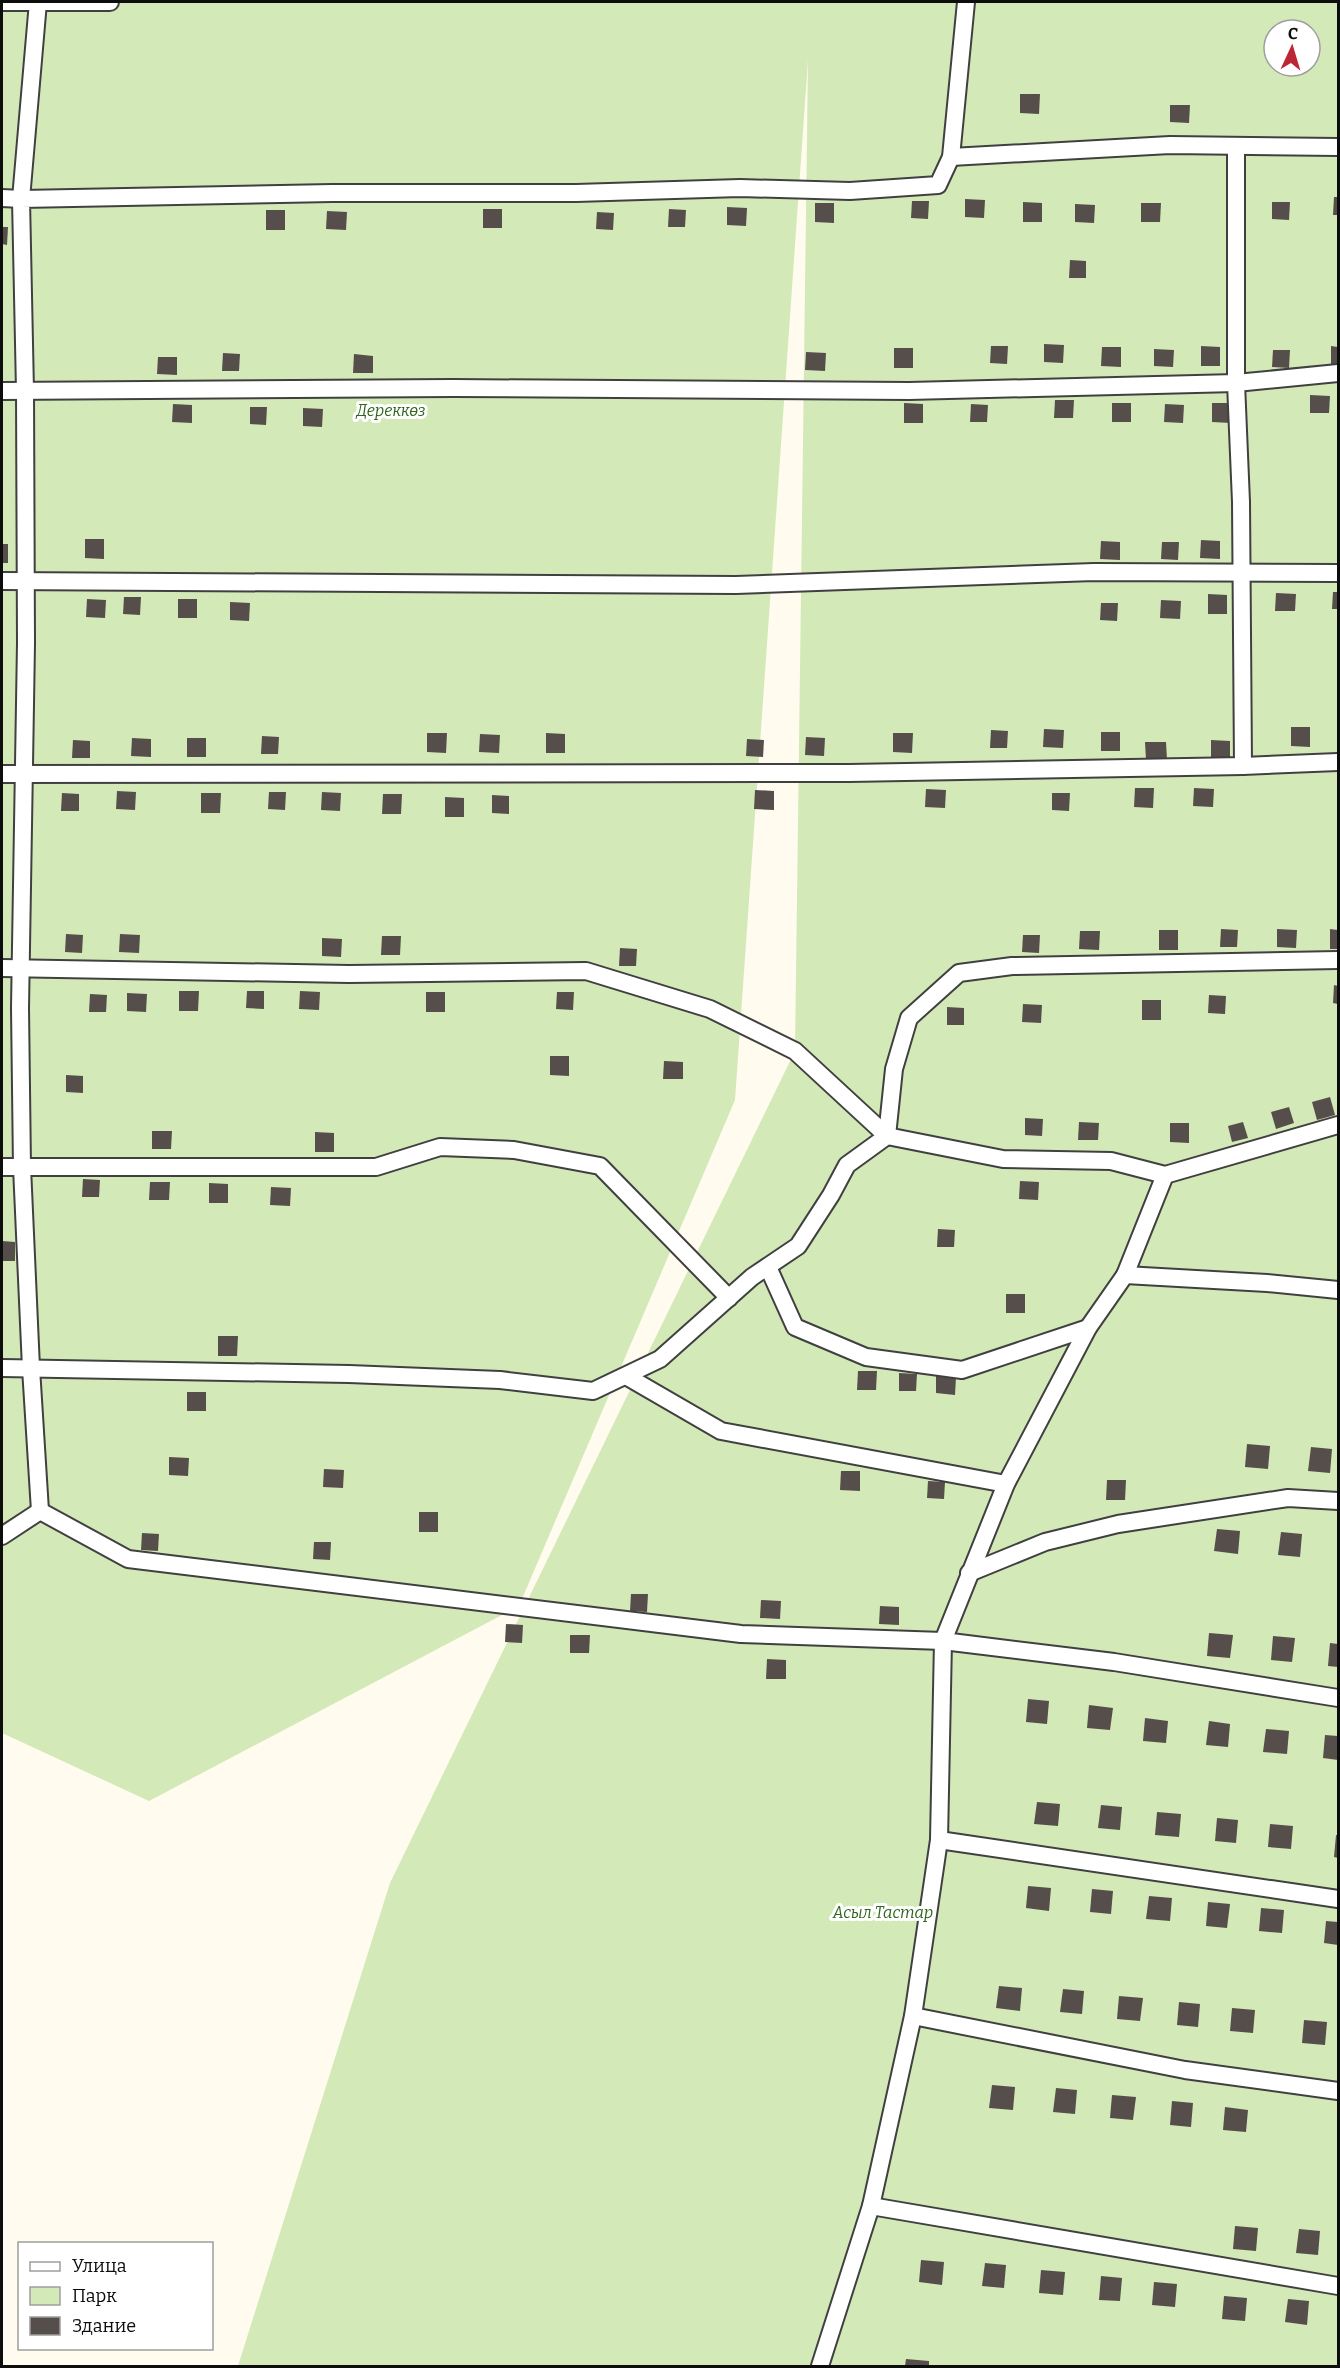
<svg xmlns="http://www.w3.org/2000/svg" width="1340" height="2368" font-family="Bitter,serif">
<rect width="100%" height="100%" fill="#fffbee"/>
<path fill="#d4e9b8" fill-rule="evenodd" d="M 2,2 L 1338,2 L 1338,2366 L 238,2366 L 390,1883 L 795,1051 L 808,60 L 735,1100 L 519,1606 L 149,1801 L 2,1733 ZM 1274,30 L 1310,30 L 1310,66 L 1274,66 Z"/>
<g fill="#564e4a">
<path d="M 1020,94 L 1040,94 L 1039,114 L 1020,113 Z"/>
<path d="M 1170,105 L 1190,105 L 1189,123 L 1170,122 Z"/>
<path d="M 1334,197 L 1338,197 L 1338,215 L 1333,215 Z"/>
<path d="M 965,199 L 985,200 L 984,218 L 965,217 Z"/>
<path d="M 912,201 L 929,201 L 928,219 L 911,218 Z"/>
<path d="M 1023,202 L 1042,203 L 1042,222 L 1023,222 Z"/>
<path d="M 1272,202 L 1290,202 L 1289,220 L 1272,219 Z"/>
<path d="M 815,203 L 834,203 L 834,223 L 815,222 Z"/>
<path d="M 1141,203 L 1161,203 L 1160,222 L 1141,222 Z"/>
<path d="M 1075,204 L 1095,205 L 1094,223 L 1075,222 Z"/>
<path d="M 727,207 L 747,208 L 746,226 L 727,225 Z"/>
<rect x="483" y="209" width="19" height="19"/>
<path d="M 669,209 L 686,210 L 685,227 L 668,227 Z"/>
<rect x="266" y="210" width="19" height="20"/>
<path d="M 327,211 L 347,212 L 346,230 L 326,229 Z"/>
<path d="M 597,212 L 614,213 L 613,230 L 596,229 Z"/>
<path d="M 2,227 L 8,227 L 7,245 L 2,244 Z"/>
<path d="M 1070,260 L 1086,261 L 1086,278 L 1069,278 Z"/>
<path d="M 1044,344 L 1064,345 L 1063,363 L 1044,362 Z"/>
<path d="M 991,346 L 1008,346 L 1007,364 L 990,363 Z"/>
<path d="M 1201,346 L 1220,347 L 1220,366 L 1201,366 Z"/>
<path d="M 1331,346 L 1338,347 L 1338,366 L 1331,366 Z"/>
<path d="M 1102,347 L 1121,347 L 1121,367 L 1101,366 Z"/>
<rect x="894" y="348" width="19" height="20"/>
<path d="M 1154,349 L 1174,350 L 1173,367 L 1154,366 Z"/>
<path d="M 1273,350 L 1290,350 L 1289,368 L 1272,367 Z"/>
<path d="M 806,352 L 826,353 L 825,371 L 805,370 Z"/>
<path d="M 223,353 L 240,354 L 239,371 L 222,371 Z"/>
<path d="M 354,354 L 373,356 L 373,373 L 353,373 Z"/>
<path d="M 158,357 L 177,357 L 177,375 L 157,374 Z"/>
<path d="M 1310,395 L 1330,396 L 1329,413 L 1310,413 Z"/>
<path d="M 1055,400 L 1074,400 L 1073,418 L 1054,418 Z"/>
<path d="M 904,403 L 923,404 L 923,423 L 904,423 Z"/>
<rect x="1112" y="403" width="19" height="19"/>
<path d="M 1212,403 L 1231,403 L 1231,423 L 1212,422 Z"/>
<path d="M 173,404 L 192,405 L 192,423 L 172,422 Z"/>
<path d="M 971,404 L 988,405 L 987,422 L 970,422 Z"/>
<path d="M 1165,404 L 1184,405 L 1183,423 L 1164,422 Z"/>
<path d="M 250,407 L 267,407 L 266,425 L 250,424 Z"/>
<path d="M 303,408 L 323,409 L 322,427 L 303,426 Z"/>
<path d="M 85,539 L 104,539 L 104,559 L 85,558 Z"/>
<path d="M 1201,540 L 1220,541 L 1220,559 L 1200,558 Z"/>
<path d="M 1101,541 L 1120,542 L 1120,560 L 1100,559 Z"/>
<path d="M 1162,542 L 1179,542 L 1178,560 L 1161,559 Z"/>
<rect x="2" y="544" width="6" height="19"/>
<path d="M 1333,592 L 1338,592 L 1338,609 L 1332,609 Z"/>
<path d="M 1276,593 L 1296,594 L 1295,611 L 1275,611 Z"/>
<path d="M 1208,594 L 1227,595 L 1227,614 L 1208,614 Z"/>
<path d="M 124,597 L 141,597 L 140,615 L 123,614 Z"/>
<path d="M 87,599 L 106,600 L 105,618 L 86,617 Z"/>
<rect x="178" y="599" width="19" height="19"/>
<path d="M 1161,600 L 1181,601 L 1180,619 L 1160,618 Z"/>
<path d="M 230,602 L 250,603 L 249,621 L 230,620 Z"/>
<path d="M 1101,603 L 1118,603 L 1117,621 L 1100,620 Z"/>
<path d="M 1291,727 L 1310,727 L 1310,747 L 1291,746 Z"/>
<path d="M 1044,729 L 1064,730 L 1063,748 L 1043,747 Z"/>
<path d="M 991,730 L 1008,731 L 1007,748 L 990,748 Z"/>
<rect x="1101" y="732" width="19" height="19"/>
<path d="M 427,733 L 447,733 L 446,753 L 427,752 Z"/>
<path d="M 546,733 L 565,734 L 565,753 L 546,753 Z"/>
<path d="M 893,733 L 913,733 L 912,753 L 893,752 Z"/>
<path d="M 480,734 L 500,735 L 499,753 L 479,752 Z"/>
<path d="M 262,736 L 279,737 L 278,754 L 261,754 Z"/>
<path d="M 806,737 L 825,738 L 824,756 L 805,755 Z"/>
<path d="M 132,738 L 151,739 L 151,757 L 131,756 Z"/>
<rect x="187" y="738" width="19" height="19"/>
<path d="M 747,739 L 764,740 L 763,757 L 746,756 Z"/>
<path d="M 73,740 L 90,741 L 90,758 L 72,758 Z"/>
<path d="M 1211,740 L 1230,741 L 1230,760 L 1211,760 Z"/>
<path d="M 1145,742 L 1166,742 L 1167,760 L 1146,760 Z"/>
<path d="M 1135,788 L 1154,788 L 1153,808 L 1134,807 Z"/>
<path d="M 1194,788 L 1214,789 L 1213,807 L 1193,806 Z"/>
<path d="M 926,789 L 946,790 L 945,808 L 925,807 Z"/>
<path d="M 755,790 L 774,791 L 774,810 L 754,809 Z"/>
<path d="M 117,791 L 136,792 L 135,810 L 116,809 Z"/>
<path d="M 269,792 L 286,792 L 285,810 L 268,809 Z"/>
<path d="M 322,792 L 341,793 L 340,811 L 321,810 Z"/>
<path d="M 62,793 L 79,794 L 79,811 L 61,811 Z"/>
<path d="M 201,793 L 221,793 L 220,813 L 201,813 Z"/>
<path d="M 1052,793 L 1070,793 L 1069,811 L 1052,810 Z"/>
<path d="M 383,794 L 402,794 L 401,814 L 382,814 Z"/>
<path d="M 492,795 L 509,796 L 509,814 L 492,813 Z"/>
<path d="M 445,797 L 464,798 L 464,817 L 445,817 Z"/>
<path d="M 1221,929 L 1238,930 L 1237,947 L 1220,947 Z"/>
<path d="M 1277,929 L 1297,930 L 1296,948 L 1277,947 Z"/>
<path d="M 1330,929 L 1338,930 L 1338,949 L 1330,949 Z"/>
<rect x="1159" y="930" width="19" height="20"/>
<path d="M 1080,931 L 1100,931 L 1099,950 L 1079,949 Z"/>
<path d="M 66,934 L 83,935 L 82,953 L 65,952 Z"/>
<path d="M 120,934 L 140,935 L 139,953 L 119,952 Z"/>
<path d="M 1023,935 L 1040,935 L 1039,953 L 1022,952 Z"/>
<path d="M 382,936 L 401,936 L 400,955 L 381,955 Z"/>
<path d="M 322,938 L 342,939 L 341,957 L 322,956 Z"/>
<path d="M 620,948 L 637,949 L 636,966 L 619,966 Z"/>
<path d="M 1334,985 L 1338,986 L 1338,1004 L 1333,1003 Z"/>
<path d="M 179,991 L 199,991 L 198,1011 L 179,1011 Z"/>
<path d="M 247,991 L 264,991 L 264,1009 L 246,1008 Z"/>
<path d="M 300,991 L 320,992 L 319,1010 L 299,1009 Z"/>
<rect x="426" y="992" width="19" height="20"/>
<path d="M 557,992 L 574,992 L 573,1010 L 556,1009 Z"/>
<path d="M 127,993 L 147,994 L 146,1012 L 127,1011 Z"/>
<path d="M 90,994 L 107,995 L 106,1012 L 89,1012 Z"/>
<path d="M 1209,995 L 1226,996 L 1225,1014 L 1208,1013 Z"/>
<rect x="1142" y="1000" width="19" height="20"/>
<path d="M 1023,1004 L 1042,1005 L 1041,1023 L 1022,1022 Z"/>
<path d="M 947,1007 L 964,1008 L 964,1025 L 947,1025 Z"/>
<path d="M 550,1056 L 569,1056 L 569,1076 L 550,1075 Z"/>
<path d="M 664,1061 L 683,1062 L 683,1079 L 663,1079 Z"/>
<path d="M 66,1075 L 83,1076 L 83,1093 L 66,1092 Z"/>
<path d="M 1330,1097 L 1335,1115 L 1317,1120 L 1312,1102 Z"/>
<path d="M 1289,1107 L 1294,1123 L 1276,1129 L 1271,1112 Z"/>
<path d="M 1025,1118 L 1043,1119 L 1042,1136 L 1025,1135 Z"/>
<path d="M 1079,1122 L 1099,1123 L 1098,1140 L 1078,1140 Z"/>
<path d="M 1243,1122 L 1248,1138 L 1232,1142 L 1228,1126 Z"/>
<path d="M 1170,1123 L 1189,1123 L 1189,1143 L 1170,1142 Z"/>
<path d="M 152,1131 L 172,1131 L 171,1149 L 152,1149 Z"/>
<path d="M 315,1132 L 334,1133 L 334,1152 L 315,1152 Z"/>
<path d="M 83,1179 L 100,1180 L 99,1197 L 82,1197 Z"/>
<path d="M 1020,1181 L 1039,1182 L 1038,1200 L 1019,1199 Z"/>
<path d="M 150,1182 L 170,1182 L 169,1200 L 149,1200 Z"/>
<path d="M 209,1183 L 228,1184 L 228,1203 L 209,1203 Z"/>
<path d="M 271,1187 L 291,1188 L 290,1206 L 270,1205 Z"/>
<path d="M 938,1229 L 955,1230 L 954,1247 L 937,1247 Z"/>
<path d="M 2,1241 L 15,1242 L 15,1261 L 2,1261 Z"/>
<rect x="1006" y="1294" width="19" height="19"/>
<path d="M 218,1336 L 238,1336 L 237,1356 L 218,1356 Z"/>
<path d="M 858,1371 L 877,1371 L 876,1390 L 857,1390 Z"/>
<path d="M 899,1373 L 917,1374 L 916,1391 L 899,1391 Z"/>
<path d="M 936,1376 L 956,1377 L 955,1395 L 936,1393 Z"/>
<rect x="187" y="1392" width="19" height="19"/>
<path d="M 1247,1444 L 1270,1446 L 1268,1469 L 1245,1467 Z"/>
<path d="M 1311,1447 L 1332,1449 L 1330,1473 L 1308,1471 Z"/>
<path d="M 169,1457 L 189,1458 L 188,1476 L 169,1475 Z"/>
<path d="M 324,1469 L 344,1470 L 343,1488 L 323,1487 Z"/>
<path d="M 841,1471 L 860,1471 L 860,1491 L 840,1490 Z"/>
<path d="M 1107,1480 L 1126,1480 L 1125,1500 L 1106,1500 Z"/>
<path d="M 928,1481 L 945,1482 L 944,1499 L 927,1498 Z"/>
<rect x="419" y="1512" width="19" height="20"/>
<path d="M 1217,1529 L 1240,1531 L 1238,1554 L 1214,1551 Z"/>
<path d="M 1281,1532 L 1302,1534 L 1300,1557 L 1278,1555 Z"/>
<path d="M 142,1533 L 159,1534 L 158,1551 L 141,1550 Z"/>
<path d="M 314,1542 L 331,1542 L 330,1560 L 313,1559 Z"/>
<path d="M 631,1594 L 648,1594 L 647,1612 L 630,1611 Z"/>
<path d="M 761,1600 L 781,1601 L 780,1619 L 760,1618 Z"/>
<path d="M 880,1606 L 899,1607 L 899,1625 L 879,1624 Z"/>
<path d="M 506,1624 L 523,1625 L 522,1643 L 505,1642 Z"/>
<path d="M 1209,1633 L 1233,1635 L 1230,1658 L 1207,1656 Z"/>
<path d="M 570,1635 L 590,1635 L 589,1653 L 570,1653 Z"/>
<path d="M 1273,1636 L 1295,1638 L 1292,1662 L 1271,1660 Z"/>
<path d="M 1330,1643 L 1338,1644 L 1338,1667 L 1328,1666 Z"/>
<path d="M 767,1659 L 786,1660 L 786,1679 L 766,1679 Z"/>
<path d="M 1028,1699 L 1049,1701 L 1047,1724 L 1026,1722 Z"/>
<path d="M 1089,1705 L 1113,1708 L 1110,1730 L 1087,1728 Z"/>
<path d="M 1145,1718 L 1168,1721 L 1166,1743 L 1143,1741 Z"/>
<path d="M 1209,1721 L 1230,1724 L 1228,1747 L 1206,1745 Z"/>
<path d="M 1266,1729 L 1289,1731 L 1287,1754 L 1263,1752 Z"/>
<path d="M 1325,1735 L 1338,1736 L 1338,1760 L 1323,1758 Z"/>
<path d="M 1037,1802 L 1060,1804 L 1058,1826 L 1034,1824 Z"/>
<path d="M 1101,1805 L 1122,1807 L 1120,1830 L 1098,1828 Z"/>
<path d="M 1157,1812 L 1181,1814 L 1179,1837 L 1155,1835 Z"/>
<path d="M 1217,1818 L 1238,1820 L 1236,1843 L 1215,1841 Z"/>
<path d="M 1270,1824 L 1293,1826 L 1291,1849 L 1268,1847 Z"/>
<path d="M 1336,1835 L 1338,1835 L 1338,1858 L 1334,1857 Z"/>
<path d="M 1028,1886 L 1051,1888 L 1049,1911 L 1026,1908 Z"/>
<path d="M 1092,1889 L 1113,1891 L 1111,1914 L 1090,1912 Z"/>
<path d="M 1149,1896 L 1172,1898 L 1170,1921 L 1146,1919 Z"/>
<path d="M 1208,1902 L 1230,1904 L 1227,1928 L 1206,1926 Z"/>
<path d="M 1261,1908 L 1284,1910 L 1282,1933 L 1259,1931 Z"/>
<path d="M 1326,1921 L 1338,1922 L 1338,1945 L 1324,1943 Z"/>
<path d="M 999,1986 L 1022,1988 L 1020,2011 L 996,2008 Z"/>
<path d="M 1063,1989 L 1084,1991 L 1082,2014 L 1060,2012 Z"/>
<path d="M 1119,1996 L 1143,1998 L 1140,2021 L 1117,2019 Z"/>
<path d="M 1179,2002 L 1200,2004 L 1198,2027 L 1177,2025 Z"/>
<path d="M 1232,2008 L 1255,2010 L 1253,2033 L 1230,2031 Z"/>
<path d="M 1304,2020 L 1327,2022 L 1325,2045 L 1302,2043 Z"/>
<path d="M 992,2085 L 1015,2087 L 1013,2110 L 989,2108 Z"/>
<path d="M 1056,2088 L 1077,2090 L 1075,2114 L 1053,2112 Z"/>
<path d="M 1112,2095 L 1136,2097 L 1133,2120 L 1110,2118 Z"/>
<path d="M 1172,2101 L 1193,2103 L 1191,2127 L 1170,2125 Z"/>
<path d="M 1225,2107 L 1248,2110 L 1246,2132 L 1223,2130 Z"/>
<path d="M 1235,2226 L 1258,2228 L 1256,2251 L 1233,2249 Z"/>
<path d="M 1299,2229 L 1320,2231 L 1318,2255 L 1296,2253 Z"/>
<path d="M 921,2260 L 944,2262 L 942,2285 L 919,2282 Z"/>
<path d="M 985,2263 L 1006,2265 L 1004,2288 L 982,2286 Z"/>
<path d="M 1041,2270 L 1065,2272 L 1063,2295 L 1039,2293 Z"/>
<path d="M 1101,2276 L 1122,2278 L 1120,2301 L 1099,2300 Z"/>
<path d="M 1154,2282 L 1177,2284 L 1175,2307 L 1152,2305 Z"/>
<path d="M 1224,2296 L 1247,2298 L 1245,2321 L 1222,2319 Z"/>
<path d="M 1288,2299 L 1309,2301 L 1307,2325 L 1285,2322 Z"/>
<path d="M 906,2359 L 929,2361 L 929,2366 L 905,2366 Z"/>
</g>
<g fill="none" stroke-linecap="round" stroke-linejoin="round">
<defs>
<g id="minor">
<path d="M 2,2 L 110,2"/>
<path d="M 1236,146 L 1236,383 L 1241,502 L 1243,766"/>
<path d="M 951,157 L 1170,145 L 1338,147"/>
<path d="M 2,198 L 21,199 L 38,2"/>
<path d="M 2,391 L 453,388 L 909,391 L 1236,383 L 1338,373"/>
<path d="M 2,581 L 736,585 L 1094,572 L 1338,573"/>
<path d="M 2,774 L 849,773 L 1243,766 L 1338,762"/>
<path d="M 1338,960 L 1012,966 L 959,973 L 909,1018 L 894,1069 L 887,1136 L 1003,1159 L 1111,1161 L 1165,1175 L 1338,1125"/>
<path d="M 2,968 L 349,974 L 586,971 L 710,1009 L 795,1051 L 887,1136 L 847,1165 L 831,1195 L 798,1246 L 752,1277 L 660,1359 L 593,1391 L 500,1380 L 349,1374 L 2,1368"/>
<path d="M 2,1167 L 376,1167 L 440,1147 L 514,1150 L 600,1166 L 729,1298"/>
<path d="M 768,1267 L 795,1327 L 866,1357 L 962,1370 L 1088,1328"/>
<path d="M 1125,1275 L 1267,1283 L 1338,1290"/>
<path d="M 626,1376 L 721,1431 L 1006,1484"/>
<path d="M 40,1511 L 31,1368 L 22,1167 L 20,1008 L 26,643 L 25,391 L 21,199 L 332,193 L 576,193 L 740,188 L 850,191 L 938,185 L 951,157 L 966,2"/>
<path d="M 40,1511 L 128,1559 L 741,1634 L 943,1641 L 1114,1662 L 1338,1698"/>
<path d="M 2,1536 L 40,1511"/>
<path d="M 969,1573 L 1045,1542 L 1118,1524 L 1288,1498 L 1338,1501"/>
<path d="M 939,1840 L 1338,1899"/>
<path d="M 913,2016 L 1185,2070 L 1338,2091"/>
<path d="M 871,2206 L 1338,2286"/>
<path d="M 820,2366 L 871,2206 L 913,2016 L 939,1840 L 943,1641 L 1006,1484 L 1088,1328 L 1125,1275 L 1165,1175"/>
</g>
</defs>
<use href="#minor" stroke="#404040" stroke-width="20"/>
<use href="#minor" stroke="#fff" stroke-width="16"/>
</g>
<g text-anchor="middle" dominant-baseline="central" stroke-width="6" stroke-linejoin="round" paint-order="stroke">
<g font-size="16" font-style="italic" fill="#31651e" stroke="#fff">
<text x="391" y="410">Дереккөз</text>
<text x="883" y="1912">Асыл Тастар</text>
</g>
</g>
<rect width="1340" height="2368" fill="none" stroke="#0d0d0d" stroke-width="6"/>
<rect x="18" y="2242" width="195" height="108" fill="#ffffff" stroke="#9e9e9e" stroke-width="1.5"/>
<rect x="30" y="2262" width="30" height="9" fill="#ffffff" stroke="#9e9e9e" stroke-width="1.5"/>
<text x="72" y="2272" font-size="18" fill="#0d0d0d">Улица</text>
<rect x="30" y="2287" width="30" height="18" fill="#d4e9b8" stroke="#9e9e9e" stroke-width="1.5"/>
<text x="72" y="2302" font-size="18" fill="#0d0d0d">Парк</text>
<rect x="30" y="2317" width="30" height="18" fill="#564e4a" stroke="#9e9e9e" stroke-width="1.5"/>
<text x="72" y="2332" font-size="18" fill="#0d0d0d">Здание</text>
<g transform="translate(1292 48) rotate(4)"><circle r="28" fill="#ffffff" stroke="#9e9e9e" stroke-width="1.5"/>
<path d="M0-4.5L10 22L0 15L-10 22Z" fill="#bd2636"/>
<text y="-9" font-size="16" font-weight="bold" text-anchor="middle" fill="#0d0d0d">С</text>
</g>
</svg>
